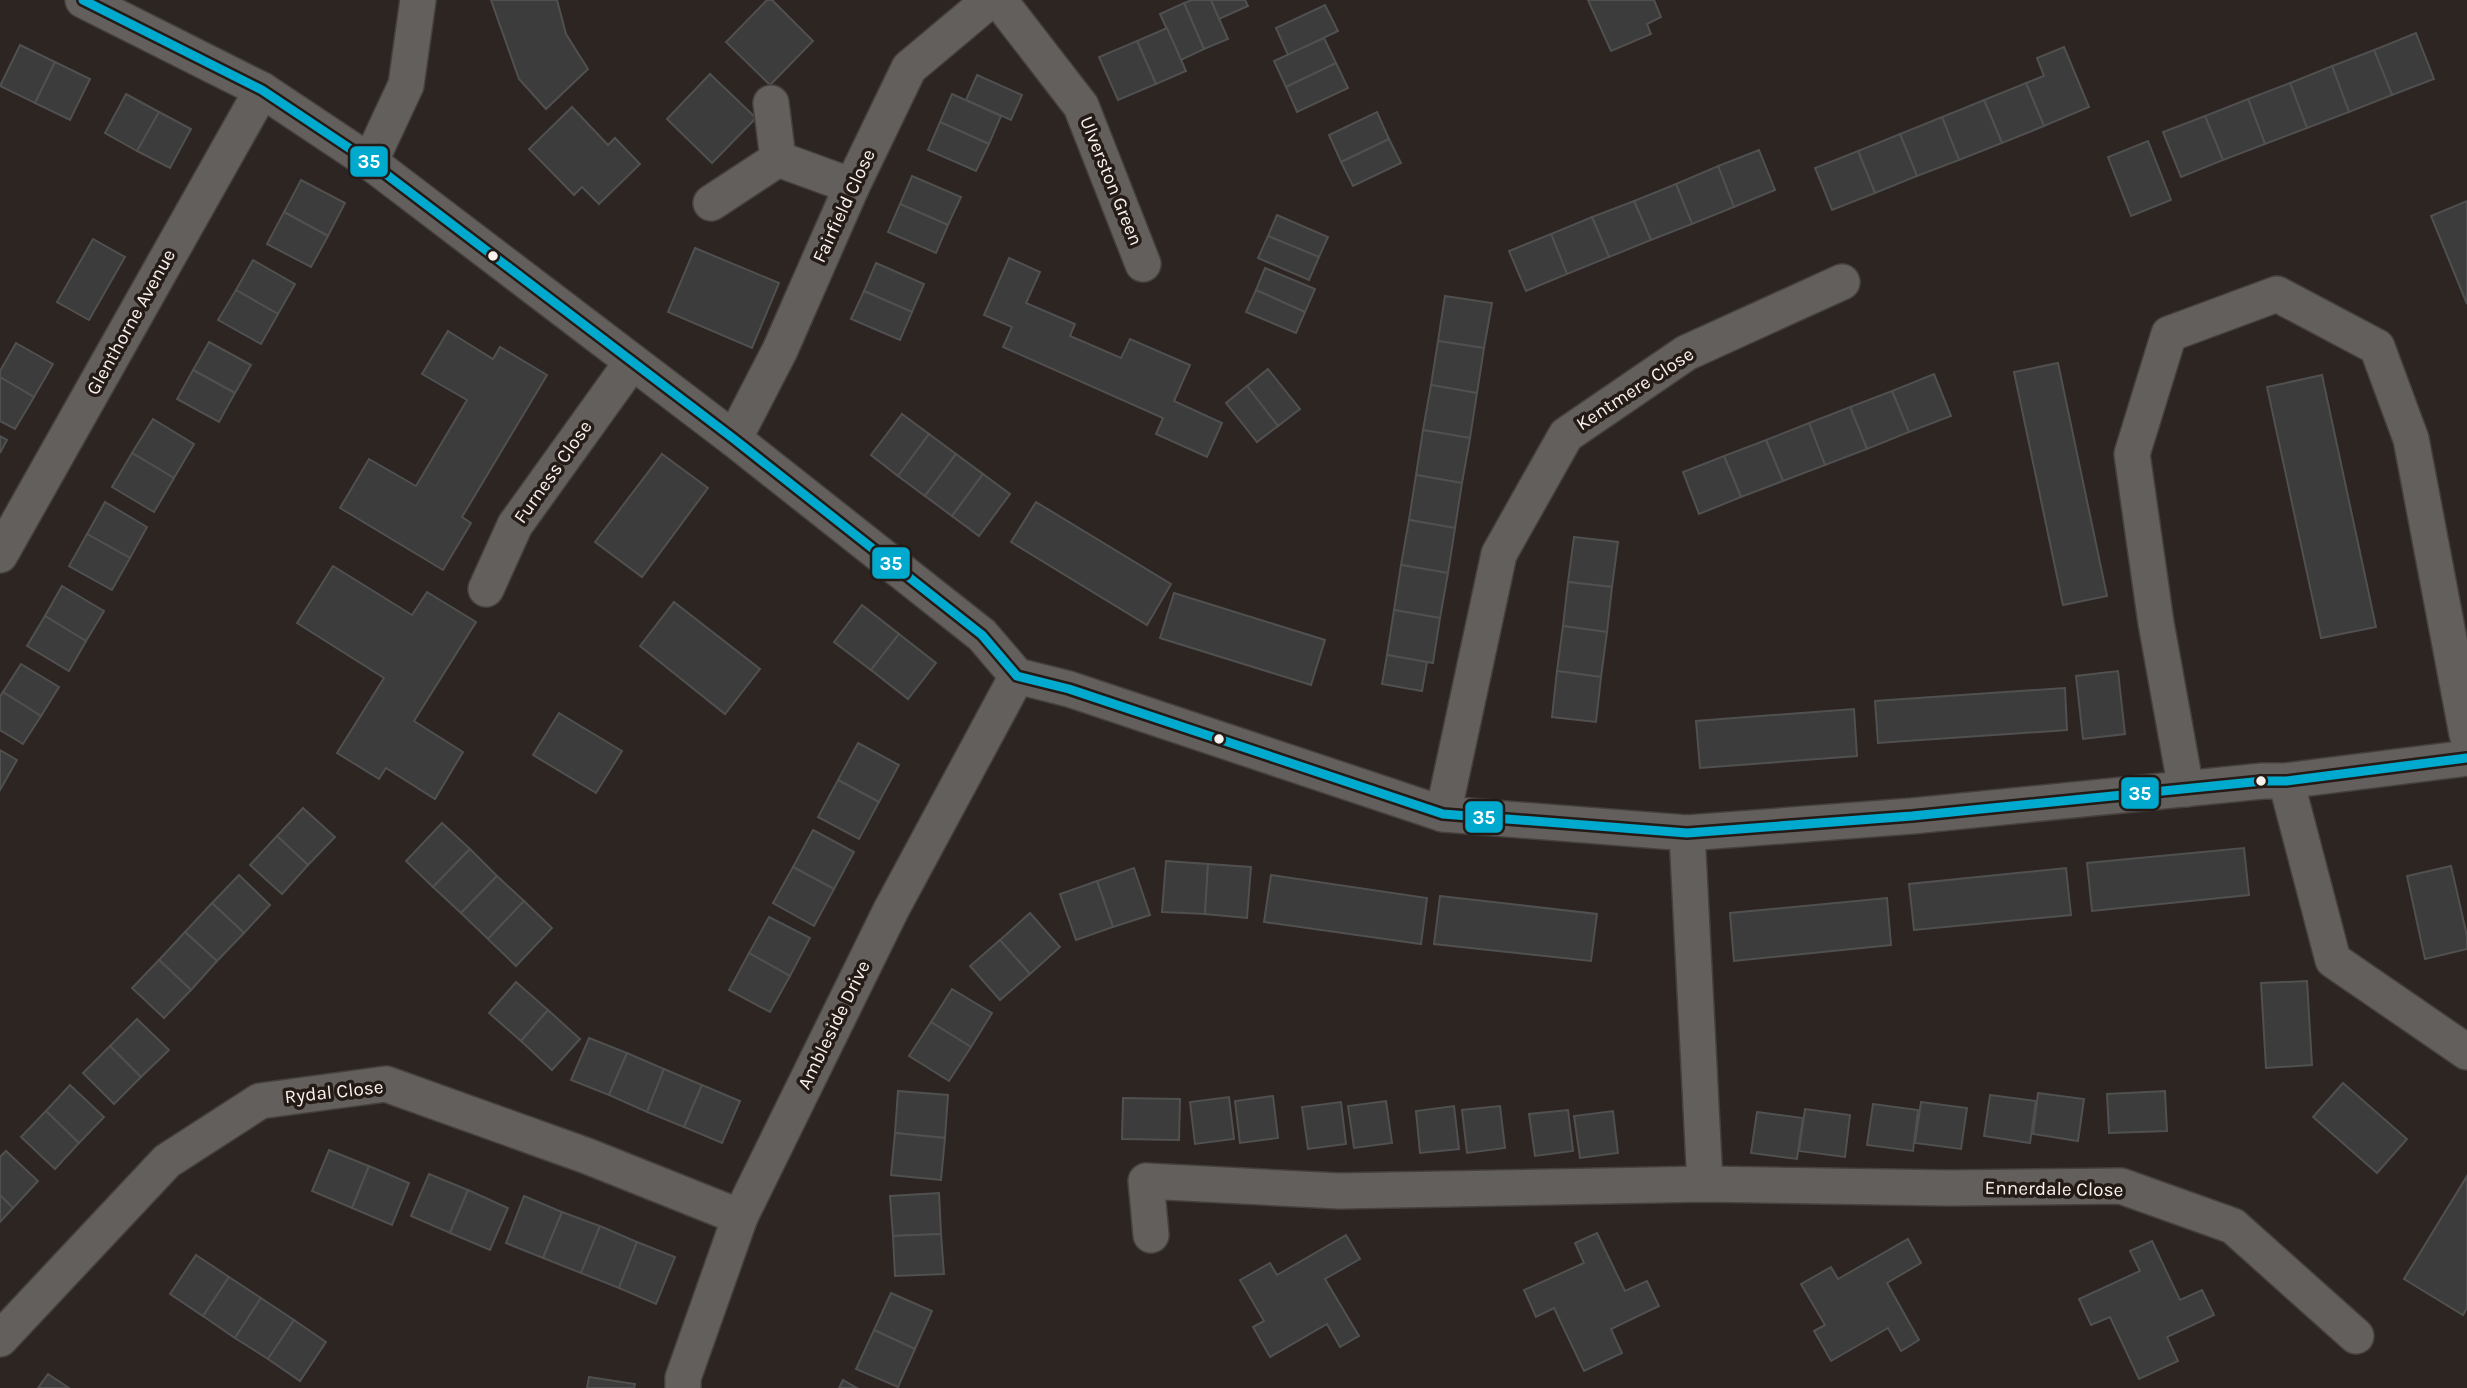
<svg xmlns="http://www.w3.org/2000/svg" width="2467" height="1388" font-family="Karla,sans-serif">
<rect width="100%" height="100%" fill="#2c2522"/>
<g fill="#3c3c3c" stroke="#515051" stroke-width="2">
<path d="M 491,0 L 557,0 L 566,34 L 588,69 L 546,109 L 519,79 Z"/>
<path d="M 767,0 L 772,0 L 813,41 L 770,85 L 726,42 Z"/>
<path d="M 1192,0 L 1211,0 L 1228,39 L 1204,49 L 1184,3 Z"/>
<path d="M 1211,0 L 1245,0 L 1248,6 L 1219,19 Z"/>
<path d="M 1588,0 L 1654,0 L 1661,17 L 1647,24 L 1651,34 L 1611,51 Z"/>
<path d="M 1184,3 L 1204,49 L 1181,60 L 1160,14 Z"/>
<path d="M 1325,5 L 1338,31 L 1288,55 L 1276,28 Z"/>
<path d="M 1167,28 L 1186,71 L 1156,84 L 1137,41 Z"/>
<path d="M 2416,33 L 2434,79 L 2392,95 L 2374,50 Z"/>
<path d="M 1324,38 L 1336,63 L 1286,87 L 1274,61 Z"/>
<path d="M 1137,41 L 1156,84 L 1118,100 L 1099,57 Z"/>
<path d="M 20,45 L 55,62 L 35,103 L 0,86 Z"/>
<path d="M 2064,47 L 2089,107 L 2044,126 L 2026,83 L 2044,76 L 2037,58 Z"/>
<path d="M 2374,50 L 2392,95 L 2349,112 L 2332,66 Z"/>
<path d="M 55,62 L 90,79 L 70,120 L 35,103 Z"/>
<path d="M 1336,63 L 1348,88 L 1297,112 L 1286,87 Z"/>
<path d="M 2332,66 L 2349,112 L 2307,128 L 2290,83 Z"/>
<path d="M 710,74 L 756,118 L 712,163 L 667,119 Z"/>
<path d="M 977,75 L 1022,95 L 1011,120 L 966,100 Z"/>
<path d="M 2026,83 L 2044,126 L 2002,143 L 1984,100 Z"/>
<path d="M 2290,83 L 2307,128 L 2265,144 L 2248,99 Z"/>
<path d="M 126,94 L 159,112 L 137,151 L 105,133 Z"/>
<path d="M 952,94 L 1001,116 L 989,144 L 940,122 Z"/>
<path d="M 2248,99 L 2265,144 L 2223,160 L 2205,116 Z"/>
<path d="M 1984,100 L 2002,143 L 1959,160 L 1942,117 Z"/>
<path d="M 572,107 L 608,145 L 615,138 L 640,164 L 599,204 L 582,187 L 574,195 L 529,149 Z"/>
<path d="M 159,112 L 191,129 L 170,168 L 137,151 Z"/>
<path d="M 1377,112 L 1389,139 L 1341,162 L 1329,135 Z"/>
<path d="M 2205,116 L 2223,160 L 2181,177 L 2163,132 Z"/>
<path d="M 1942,117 L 1959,160 L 1917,176 L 1900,134 Z"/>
<path d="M 940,122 L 989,144 L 976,171 L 928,150 Z"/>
<path d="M 1900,134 L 1917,176 L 1875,193 L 1858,151 Z"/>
<path d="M 1389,139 L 1401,163 L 1353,186 L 1341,162 Z"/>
<path d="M 2148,141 L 2171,200 L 2131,216 L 2108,157 Z"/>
<path d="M 1759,150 L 1775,190 L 1734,207 L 1718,166 Z"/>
<path d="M 1858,151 L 1875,193 L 1832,210 L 1815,168 Z"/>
<path d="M 1718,166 L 1734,207 L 1692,224 L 1676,184 Z"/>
<path d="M 912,176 L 961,197 L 948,225 L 900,204 Z"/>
<path d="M 301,180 L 345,203 L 328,236 L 284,212 Z"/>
<path d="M 1676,184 L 1692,224 L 1651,240 L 1634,201 Z"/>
<path d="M 1634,201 L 1651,240 L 1609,257 L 1592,217 Z"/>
<path d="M 2467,201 L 2467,304 L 2431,216 Z"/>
<path d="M 900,204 L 948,225 L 936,253 L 888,232 Z"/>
<path d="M 284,212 L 328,236 L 311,267 L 267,244 Z"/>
<path d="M 1277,215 L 1328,237 L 1319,257 L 1268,236 Z"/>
<path d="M 1592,217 L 1609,257 L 1567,274 L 1551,234 Z"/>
<path d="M 1551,234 L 1567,274 L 1526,291 L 1509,251 Z"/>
<path d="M 1268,236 L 1319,257 L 1309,280 L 1258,258 Z"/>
<path d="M 93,239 L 125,257 L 89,320 L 57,302 Z"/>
<path d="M 695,248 L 779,283 L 752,348 L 668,312 Z"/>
<path d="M 1009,258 L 1040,272 L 1026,303 L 1075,324 L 1070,336 L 1121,358 L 1130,339 L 1190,365 L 1174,401 L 1222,423 L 1207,457 L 1156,434 L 1163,418 L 1003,347 L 1012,327 L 984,315 Z"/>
<path d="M 253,260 L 295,284 L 278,314 L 236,290 Z"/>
<path d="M 876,263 L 924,284 L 912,312 L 864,291 Z"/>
<path d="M 1265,268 L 1315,289 L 1305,312 L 1256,290 Z"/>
<path d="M 236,290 L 278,314 L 261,344 L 218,320 Z"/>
<path d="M 1256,290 L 1305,312 L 1296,333 L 1246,312 Z"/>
<path d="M 864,291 L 912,312 L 900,340 L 851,319 Z"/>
<path d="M 1445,296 L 1492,303 L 1484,348 L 1438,341 Z"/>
<path d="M 448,331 L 493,359 L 500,347 L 547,375 L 462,517 L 471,523 L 443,570 L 340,508 L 369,459 L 416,486 L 467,400 L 422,374 Z"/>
<path d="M 1438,341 L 1484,348 L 1477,393 L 1431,385 Z"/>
<path d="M 209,342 L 251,365 L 235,393 L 193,370 Z"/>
<path d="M 16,343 L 53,364 L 34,397 L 0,377 L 0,371 Z"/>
<path d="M 2058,363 L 2107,596 L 2063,605 L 2014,372 Z"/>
<path d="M 1268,369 L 1300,409 L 1278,426 L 1247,386 Z"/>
<path d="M 193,370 L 235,393 L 219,422 L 177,399 Z"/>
<path d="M 1934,374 L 1951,416 L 1909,432 L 1892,391 Z"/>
<path d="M 2322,375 L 2376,627 L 2321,638 L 2267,387 Z"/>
<path d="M 0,377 L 34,397 L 15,429 L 0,421 Z"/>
<path d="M 1431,385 L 1477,393 L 1470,438 L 1423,430 Z"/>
<path d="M 1247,386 L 1278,426 L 1257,442 L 1226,403 Z"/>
<path d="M 1892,391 L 1909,432 L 1867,449 L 1850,407 Z"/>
<path d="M 1850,407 L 1867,449 L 1825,465 L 1809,423 Z"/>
<path d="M 902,414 L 929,434 L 898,476 L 871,455 Z"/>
<path d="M 153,419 L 194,444 L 174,478 L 132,453 Z"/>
<path d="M 1809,423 L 1825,465 L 1783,481 L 1766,440 Z"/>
<path d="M 1423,430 L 1470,438 L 1462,483 L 1416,475 Z"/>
<path d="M 929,434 L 956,454 L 925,496 L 898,476 Z"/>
<path d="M 0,436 L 7,440 L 0,453 Z"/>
<path d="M 1766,440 L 1783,481 L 1741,497 L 1724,456 Z"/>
<path d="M 132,453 L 174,478 L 154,512 L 112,487 Z"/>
<path d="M 662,454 L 708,488 L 642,577 L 595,542 Z"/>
<path d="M 956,454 L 983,474 L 952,516 L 925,496 Z"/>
<path d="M 1724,456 L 1741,497 L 1699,514 L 1683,472 Z"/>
<path d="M 983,474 L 1010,494 L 979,536 L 952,516 Z"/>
<path d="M 1416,475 L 1462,483 L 1455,528 L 1409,520 Z"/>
<path d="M 105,502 L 147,527 L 130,558 L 87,534 Z"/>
<path d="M 1036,502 L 1171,584 L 1147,625 L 1011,542 Z"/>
<path d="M 1409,520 L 1455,528 L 1448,573 L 1401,565 Z"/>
<path d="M 87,534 L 130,558 L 112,590 L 69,566 Z"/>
<path d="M 1574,537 L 1618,542 L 1612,587 L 1568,582 Z"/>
<path d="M 1401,565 L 1448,573 L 1440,618 L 1394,610 Z"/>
<path d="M 333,566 L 412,615 L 427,592 L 476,622 L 414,721 L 463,752 L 435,799 L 386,768 L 379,779 L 337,753 L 384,678 L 297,623 Z"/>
<path d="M 1568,582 L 1612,587 L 1607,632 L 1563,626 Z"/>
<path d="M 62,586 L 104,611 L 86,641 L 45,616 Z"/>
<path d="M 1174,593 L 1325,640 L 1311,685 L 1160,638 Z"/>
<path d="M 674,602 L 760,669 L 725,714 L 640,646 Z"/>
<path d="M 862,605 L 899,634 L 871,670 L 834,642 Z"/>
<path d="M 1394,610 L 1440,618 L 1433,663 L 1387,655 Z"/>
<path d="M 45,616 L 86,641 L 69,671 L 27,646 Z"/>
<path d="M 1563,626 L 1607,632 L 1601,677 L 1557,671 Z"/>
<path d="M 899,634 L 936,663 L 908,699 L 871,670 Z"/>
<path d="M 1387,655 L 1427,662 L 1422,691 L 1382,684 Z"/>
<path d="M 21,664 L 59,687 L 41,716 L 3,692 Z"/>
<path d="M 1557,671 L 1601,677 L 1596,722 L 1552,717 Z"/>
<path d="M 2118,671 L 2125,734 L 2083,739 L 2076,676 Z"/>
<path d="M 2065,688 L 2067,730 L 1878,743 L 1875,701 Z"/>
<path d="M 3,692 L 41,716 L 23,744 L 0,730 L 0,697 Z"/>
<path d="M 1854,709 L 1857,756 L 1700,768 L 1696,721 Z"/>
<path d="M 559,713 L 622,751 L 596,793 L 533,755 Z"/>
<path d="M 858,743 L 899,765 L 879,802 L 838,780 Z"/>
<path d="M 0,750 L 17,760 L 0,790 Z"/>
<path d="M 838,780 L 879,802 L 859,839 L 818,817 Z"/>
<path d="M 303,808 L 335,837 L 308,865 L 277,836 Z"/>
<path d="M 442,823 L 470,849 L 433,887 L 406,861 Z"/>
<path d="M 813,830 L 854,852 L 834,889 L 793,867 Z"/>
<path d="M 277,836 L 308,865 L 282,894 L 250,865 Z"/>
<path d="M 2244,848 L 2249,895 L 2092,911 L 2087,863 Z"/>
<path d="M 470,849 L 497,876 L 461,913 L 433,887 Z"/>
<path d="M 1166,861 L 1208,864 L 1205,914 L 1162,912 Z"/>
<path d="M 1208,864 L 1251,867 L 1247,918 L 1205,914 Z"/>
<path d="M 2451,866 L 2467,936 L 2467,949 L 2425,959 L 2407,876 Z"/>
<path d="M 793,867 L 834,889 L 814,926 L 773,903 Z"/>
<path d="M 1134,868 L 1150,915 L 1113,927 L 1097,881 Z"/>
<path d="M 2066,868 L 2071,915 L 1914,930 L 1909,884 Z"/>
<path d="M 239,875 L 270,905 L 244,933 L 212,903 Z"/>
<path d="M 1271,875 L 1427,898 L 1421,944 L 1264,922 Z"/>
<path d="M 497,876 L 524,901 L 488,939 L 461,913 Z"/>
<path d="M 1097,881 L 1113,927 L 1076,940 L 1060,894 Z"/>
<path d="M 1440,896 L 1597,914 L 1591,961 L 1434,944 Z"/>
<path d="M 1887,898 L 1891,945 L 1734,961 L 1730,913 Z"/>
<path d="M 524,901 L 552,928 L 516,966 L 488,939 Z"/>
<path d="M 212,903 L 244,933 L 217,961 L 185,932 Z"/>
<path d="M 1030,913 L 1060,947 L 1030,974 L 1000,940 Z"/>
<path d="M 769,917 L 810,938 L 790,976 L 749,953 Z"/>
<path d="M 185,932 L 217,961 L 191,990 L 159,960 Z"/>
<path d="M 1000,940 L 1030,974 L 1000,1000 L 970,966 Z"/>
<path d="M 749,953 L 790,976 L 770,1012 L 729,990 Z"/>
<path d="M 159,960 L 191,990 L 164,1018 L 132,988 Z"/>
<path d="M 2307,981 L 2312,1065 L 2266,1068 L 2261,983 Z"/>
<path d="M 516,982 L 548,1010 L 521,1041 L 489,1013 Z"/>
<path d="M 952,989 L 992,1013 L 971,1047 L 931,1022 Z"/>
<path d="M 548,1010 L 580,1039 L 552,1070 L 521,1041 Z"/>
<path d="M 137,1019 L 169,1050 L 141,1077 L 110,1046 Z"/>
<path d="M 931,1022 L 971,1047 L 949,1081 L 909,1056 Z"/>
<path d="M 589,1038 L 627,1053 L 609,1095 L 571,1080 Z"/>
<path d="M 110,1046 L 141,1077 L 114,1104 L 83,1073 Z"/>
<path d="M 627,1053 L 664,1069 L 647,1112 L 609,1095 Z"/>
<path d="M 664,1069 L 702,1085 L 684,1127 L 647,1112 Z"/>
<path d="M 2343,1083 L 2407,1139 L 2377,1173 L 2313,1117 Z"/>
<path d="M 70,1085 L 104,1117 L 79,1143 L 46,1111 Z"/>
<path d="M 702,1085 L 740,1101 L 722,1143 L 684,1127 Z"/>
<path d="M 898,1091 L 948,1095 L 945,1138 L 895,1133 Z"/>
<path d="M 2165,1091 L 2167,1131 L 2109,1133 L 2107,1094 Z"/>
<path d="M 2038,1093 L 2084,1099 L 2078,1141 L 2033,1134 Z"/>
<path d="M 1990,1095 L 2036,1101 L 2030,1143 L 1984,1136 Z"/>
<path d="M 1273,1096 L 1278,1138 L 1240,1143 L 1235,1101 Z"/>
<path d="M 1229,1097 L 1234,1139 L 1195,1144 L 1190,1102 Z"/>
<path d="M 1123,1098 L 1180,1099 L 1179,1140 L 1122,1139 Z"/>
<path d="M 1386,1101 L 1392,1143 L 1354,1148 L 1348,1106 Z"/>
<path d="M 1341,1102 L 1346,1144 L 1308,1149 L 1302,1107 Z"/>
<path d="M 1921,1102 L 1967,1108 L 1961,1149 L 1915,1143 Z"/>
<path d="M 1873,1104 L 1918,1110 L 1913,1151 L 1867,1145 Z"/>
<path d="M 1454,1106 L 1459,1149 L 1420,1153 L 1416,1111 Z"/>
<path d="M 1500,1106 L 1505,1148 L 1467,1153 L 1462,1110 Z"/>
<path d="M 1805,1109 L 1850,1115 L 1845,1157 L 1799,1151 Z"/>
<path d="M 1568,1110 L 1573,1151 L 1535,1156 L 1529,1114 Z"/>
<path d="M 46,1111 L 79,1143 L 55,1169 L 21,1137 Z"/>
<path d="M 1613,1111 L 1618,1153 L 1580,1158 L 1574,1116 Z"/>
<path d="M 1757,1112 L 1803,1118 L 1797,1159 L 1751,1153 Z"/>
<path d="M 895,1133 L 945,1138 L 941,1180 L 891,1175 Z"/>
<path d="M 329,1150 L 369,1166 L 352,1208 L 312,1191 Z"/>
<path d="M 6,1151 L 38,1181 L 13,1208 L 0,1195 L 0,1157 Z"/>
<path d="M 369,1166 L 409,1183 L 392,1225 L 352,1208 Z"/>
<path d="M 429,1174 L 468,1190 L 450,1233 L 411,1216 Z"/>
<path d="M 2467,1176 L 2467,1308 L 2463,1315 L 2404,1279 Z"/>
<path d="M 468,1190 L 508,1208 L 490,1250 L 450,1233 Z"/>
<path d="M 939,1193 L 941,1234 L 893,1236 L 890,1196 Z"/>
<path d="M 0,1195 L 13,1208 L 0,1222 Z"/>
<path d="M 524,1196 L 562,1212 L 543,1258 L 506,1243 Z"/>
<path d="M 562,1212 L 600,1226 L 581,1273 L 543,1258 Z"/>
<path d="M 600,1226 L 637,1242 L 619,1288 L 581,1273 Z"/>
<path d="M 1597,1233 L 1625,1291 L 1647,1281 L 1659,1306 L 1611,1329 L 1622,1353 L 1584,1371 L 1554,1308 L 1536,1317 L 1524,1290 L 1584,1263 L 1575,1243 Z"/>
<path d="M 941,1234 L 944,1274 L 895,1276 L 893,1236 Z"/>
<path d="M 1346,1235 L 1360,1259 L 1325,1279 L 1359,1336 L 1340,1347 L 1327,1324 L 1270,1357 L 1253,1327 L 1264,1321 L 1240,1280 L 1270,1263 L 1277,1275 Z"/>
<path d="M 1908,1239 L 1921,1263 L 1887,1283 L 1919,1340 L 1901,1351 L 1888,1328 L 1831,1361 L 1814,1331 L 1825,1325 L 1801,1284 L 1831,1267 L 1838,1279 Z"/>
<path d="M 2152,1241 L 2180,1300 L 2202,1290 L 2214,1315 L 2167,1337 L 2178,1361 L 2139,1379 L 2110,1317 L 2091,1325 L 2079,1299 L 2140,1271 L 2130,1251 Z"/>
<path d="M 637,1242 L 675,1257 L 656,1304 L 619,1288 Z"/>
<path d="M 196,1255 L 229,1277 L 203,1316 L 170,1294 Z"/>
<path d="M 229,1277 L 261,1298 L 235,1338 L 203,1316 Z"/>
<path d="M 891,1293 L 932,1311 L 915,1349 L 874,1330 Z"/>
<path d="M 261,1298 L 294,1320 L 268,1359 L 235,1338 Z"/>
<path d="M 294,1320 L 326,1342 L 300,1381 L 268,1359 Z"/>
<path d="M 874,1330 L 915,1349 L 898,1387 L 856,1369 Z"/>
<path d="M 48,1374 L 69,1388 L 38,1388 Z"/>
<path d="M 589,1377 L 635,1384 L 634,1388 L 587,1388 Z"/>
<path d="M 843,1380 L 857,1388 L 839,1388 Z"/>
</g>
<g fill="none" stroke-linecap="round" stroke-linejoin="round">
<defs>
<g id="street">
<path d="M 83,0 L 262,90 L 370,162 L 734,439 L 982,635 L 1017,676 L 1069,689 L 1443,814 L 1687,833 L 1912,816 L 2263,781 L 2286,781 L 2467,758"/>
<path d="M 999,0 L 1081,106 L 1143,264"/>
<path d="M 771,103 L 778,159"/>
<path d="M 370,162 L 406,85 L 418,0"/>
<path d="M 711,203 L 778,159 L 852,186"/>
<path d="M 734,439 L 780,350 L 852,186 L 909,68 L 990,0"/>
<path d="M 0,555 L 262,90"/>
<path d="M 486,589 L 515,525 L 632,362"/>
<path d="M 2286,781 L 2333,960 L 2467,1052"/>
<path d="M 2186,789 L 2156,623 L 2132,454 L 2169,334 L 2277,294 L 2377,347 L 2411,439 L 2467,734"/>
<path d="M 1443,814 L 1499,554 L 1566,435 L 1686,353 L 1842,282"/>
<path d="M 1687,833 L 1705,1184"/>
<path d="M 1151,1235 L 1146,1181 L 1339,1191 L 1705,1184 L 1949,1188 L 2121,1186 L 2233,1226 L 2356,1336"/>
<path d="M 0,1339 L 167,1161 L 260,1101 L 386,1084 L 587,1156 L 740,1217"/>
<path d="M 683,1388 L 683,1378 L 740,1217 L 891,910 L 1017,676"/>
</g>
</defs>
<use href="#street" stroke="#45403e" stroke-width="38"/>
<use href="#street" stroke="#635f5d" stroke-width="35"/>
<defs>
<path id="bus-1" d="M 83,0 L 262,90 L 370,162 L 734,439 L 982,635 L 1017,676 L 1069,689 L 1443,814 L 1687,833 L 1912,816 L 2263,781 L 2286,781 L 2467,758"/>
</defs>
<use href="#bus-1" stroke="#251b16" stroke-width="14"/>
<use href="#bus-1" stroke="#00a9ce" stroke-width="9"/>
</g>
<g fill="#f9f1ee" stroke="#251b16" stroke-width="2.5">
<circle cx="493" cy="256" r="6"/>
<circle cx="1219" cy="739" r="6"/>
<circle cx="2261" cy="781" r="6"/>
</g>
<g text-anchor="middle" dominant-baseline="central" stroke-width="7" stroke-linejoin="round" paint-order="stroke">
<g font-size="19" fill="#f9f1ee" stroke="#251b16">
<text transform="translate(1111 181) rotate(68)">Ulverston Green</text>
<text transform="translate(844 206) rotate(-65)">Fairfield Close</text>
<text transform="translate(131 322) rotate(-61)">Glenthorne Avenue</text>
<text transform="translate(1635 389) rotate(-33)">Kentmere Close</text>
<text transform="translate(553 472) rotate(-55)">Furness Close</text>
<text transform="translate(834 1025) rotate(-64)">Ambleside Drive</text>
<text transform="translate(334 1092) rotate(-6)">Rydal Close</text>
<text transform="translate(2054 1189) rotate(1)">Ennerdale Close</text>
</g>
</g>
<g stroke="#251b16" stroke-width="2.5">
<rect x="349" y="145" width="40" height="33" rx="7" fill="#00a9ce"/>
<rect x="871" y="546" width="40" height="34" rx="7" fill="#00a9ce"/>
<rect x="2120" y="776" width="40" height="34" rx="7" fill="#00a9ce"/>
<rect x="1464" y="800" width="40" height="34" rx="7" fill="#00a9ce"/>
</g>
<g font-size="19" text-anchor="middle" font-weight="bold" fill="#fff">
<text x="369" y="168">35</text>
<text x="891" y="570">35</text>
<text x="2140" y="800">35</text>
<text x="1484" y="824">35</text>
</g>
</svg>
